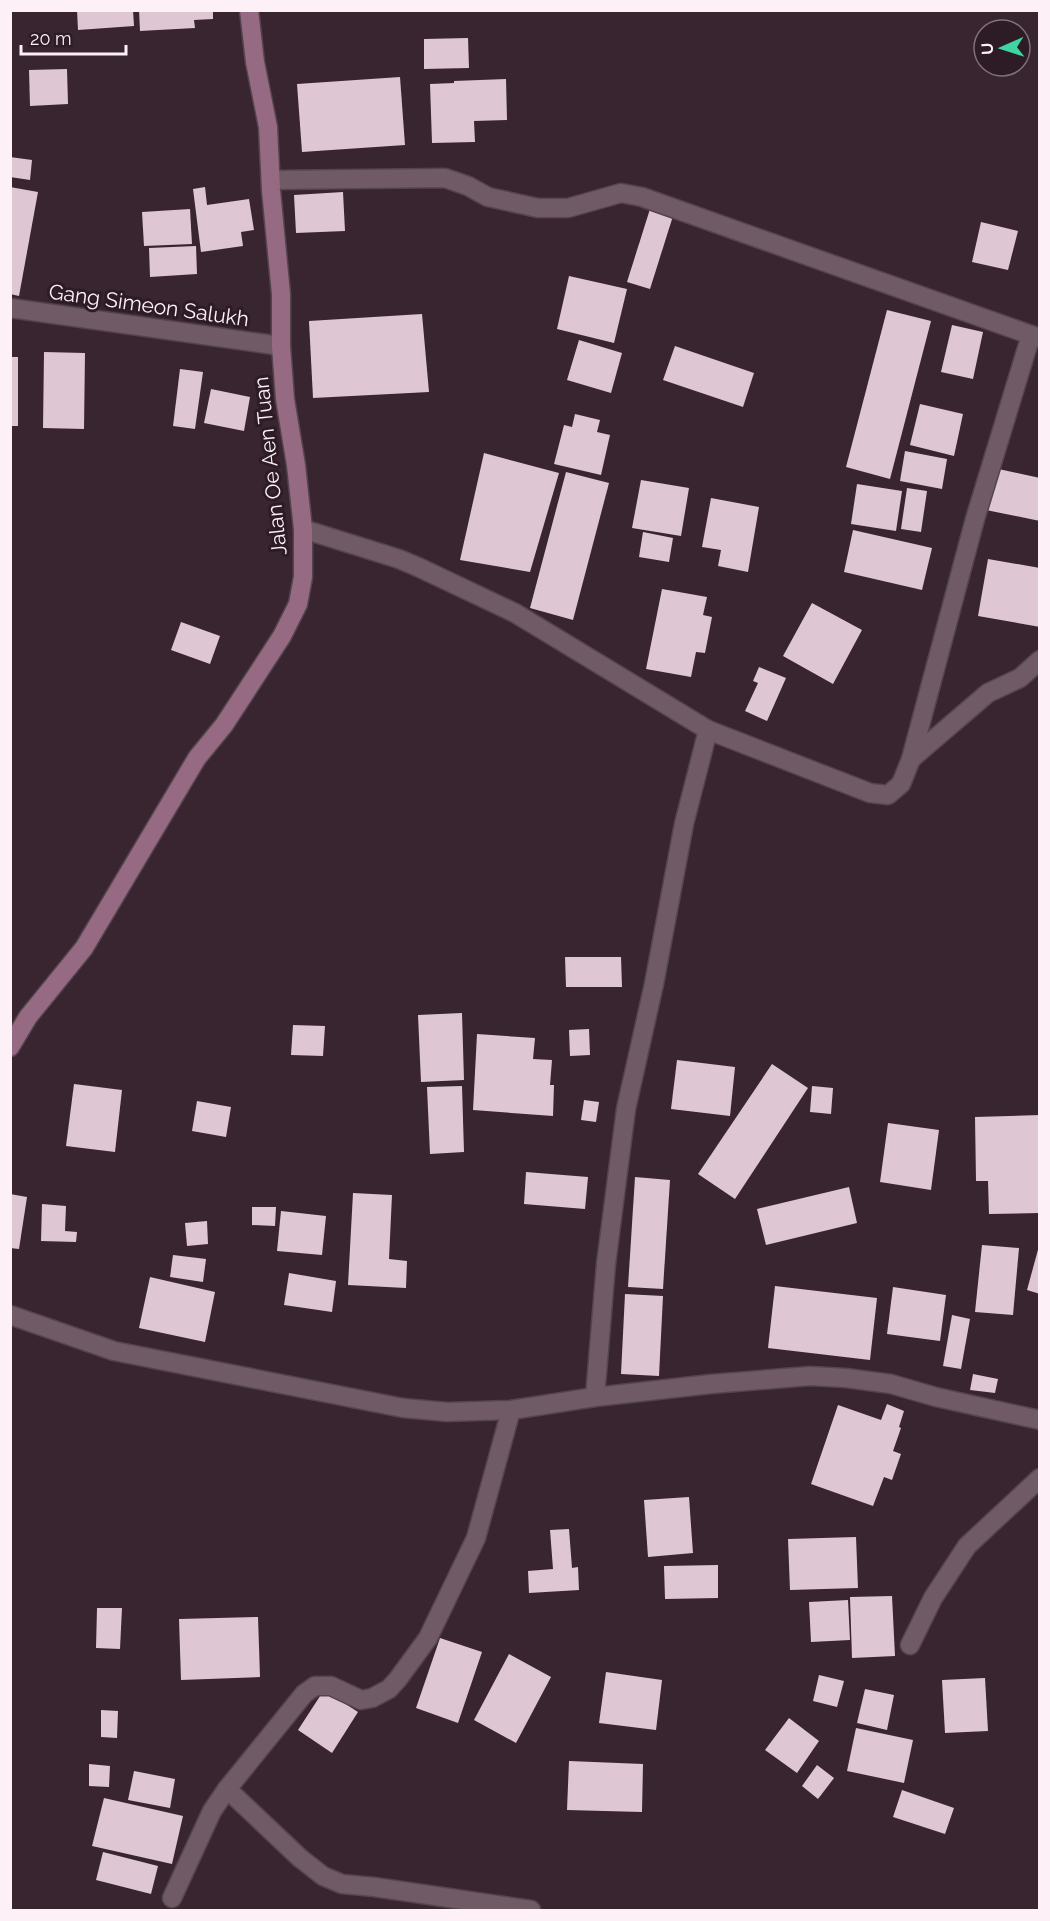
<svg xmlns="http://www.w3.org/2000/svg" width="1050" height="1921" font-family="Raleway,sans-serif">
<rect width="100%" height="100%" fill="#38252f"/>
<g fill="#dfc6d3">
<path d="M 77,10 L 133,10 L 134,26 L 78,30 Z"/>
<path d="M 139,10 L 213,10 L 213,19 L 194,20 L 195,28 L 140,31 Z"/>
<path d="M 468,38 L 469,68 L 424,69 L 424,39 Z"/>
<path d="M 67,69 L 68,104 L 30,106 L 29,70 Z"/>
<path d="M 400,77 L 405,145 L 302,152 L 297,84 Z"/>
<path d="M 506,79 L 507,120 L 474,121 L 475,142 L 432,143 L 430,84 L 454,83 L 454,81 Z"/>
<path d="M 10,157 L 32,160 L 30,180 L 10,177 Z"/>
<path d="M 10,187 L 38,192 L 19,296 L 10,294 Z"/>
<path d="M 205,187 L 207,205 L 249,199 L 254,230 L 241,232 L 243,246 L 201,252 L 193,189 Z"/>
<path d="M 343,192 L 345,231 L 296,233 L 294,195 Z"/>
<path d="M 190,209 L 192,244 L 144,246 L 142,212 Z"/>
<path d="M 650,209 L 673,216 L 650,289 L 627,282 Z"/>
<path d="M 981,222 L 1018,231 L 1008,270 L 972,262 Z"/>
<path d="M 196,246 L 197,274 L 150,277 L 149,248 Z"/>
<path d="M 569,276 L 627,289 L 614,343 L 557,329 Z"/>
<path d="M 887,310 L 931,321 L 890,479 L 846,467 Z"/>
<path d="M 422,314 L 429,392 L 313,398 L 309,321 Z"/>
<path d="M 952,325 L 983,332 L 973,379 L 941,372 Z"/>
<path d="M 579,340 L 622,353 L 611,393 L 567,380 Z"/>
<path d="M 675,346 L 754,373 L 743,407 L 663,380 Z"/>
<path d="M 44,352 L 85,353 L 84,429 L 43,428 Z"/>
<rect x="10" y="357" width="8" height="69"/>
<path d="M 180,369 L 203,372 L 195,429 L 173,426 Z"/>
<path d="M 211,389 L 250,397 L 244,431 L 204,423 Z"/>
<path d="M 920,404 L 963,414 L 954,456 L 910,445 Z"/>
<path d="M 575,414 L 600,420 L 597,432 L 610,435 L 601,475 L 554,464 L 564,425 L 572,427 Z"/>
<path d="M 905,451 L 947,459 L 942,489 L 900,481 Z"/>
<path d="M 484,453 L 559,473 L 530,572 L 460,560 Z"/>
<path d="M 994,468 L 1040,478 L 1040,521 L 986,510 Z"/>
<path d="M 566,472 L 609,483 L 573,620 L 530,608 Z"/>
<path d="M 641,480 L 689,488 L 681,536 L 632,528 Z"/>
<path d="M 857,484 L 902,491 L 896,531 L 851,524 Z"/>
<path d="M 907,488 L 927,491 L 921,532 L 901,529 Z"/>
<path d="M 711,498 L 759,507 L 748,572 L 718,566 L 721,550 L 702,547 Z"/>
<path d="M 853,530 L 932,548 L 922,590 L 844,572 Z"/>
<path d="M 643,532 L 673,538 L 669,562 L 639,557 Z"/>
<path d="M 988,559 L 1040,568 L 1040,627 L 978,616 Z"/>
<path d="M 662,589 L 707,597 L 703,615 L 712,617 L 705,653 L 696,652 L 691,677 L 646,669 Z"/>
<path d="M 812,603 L 862,630 L 833,684 L 783,656 Z"/>
<path d="M 181,622 L 220,636 L 210,664 L 171,650 Z"/>
<path d="M 759,667 L 786,678 L 767,721 L 745,711 L 758,683 L 753,681 Z"/>
<path d="M 565,957 L 621,957 L 622,987 L 566,987 Z"/>
<path d="M 462,1013 L 464,1080 L 421,1082 L 418,1015 Z"/>
<path d="M 293,1025 L 325,1026 L 323,1056 L 291,1055 Z"/>
<path d="M 589,1029 L 590,1055 L 570,1056 L 569,1030 Z"/>
<path d="M 477,1034 L 535,1038 L 533,1059 L 552,1060 L 550,1085 L 554,1085 L 553,1116 L 473,1110 Z"/>
<path d="M 677,1060 L 735,1067 L 730,1116 L 671,1109 Z"/>
<path d="M 772,1064 L 808,1088 L 735,1199 L 698,1174 Z"/>
<path d="M 74,1084 L 122,1090 L 115,1152 L 66,1146 Z"/>
<path d="M 462,1086 L 464,1152 L 430,1154 L 427,1087 Z"/>
<path d="M 812,1086 L 833,1088 L 831,1114 L 810,1112 Z"/>
<path d="M 584,1100 L 599,1102 L 596,1122 L 581,1120 Z"/>
<path d="M 197,1101 L 231,1107 L 226,1137 L 192,1131 Z"/>
<path d="M 1040,1115 L 1040,1213 L 989,1214 L 988,1181 L 976,1181 L 975,1117 Z"/>
<path d="M 888,1123 L 939,1130 L 931,1190 L 880,1182 Z"/>
<path d="M 526,1172 L 588,1177 L 585,1209 L 524,1204 Z"/>
<path d="M 635,1177 L 670,1180 L 663,1289 L 628,1287 Z"/>
<path d="M 849,1187 L 857,1223 L 766,1245 L 757,1209 Z"/>
<path d="M 353,1193 L 392,1195 L 389,1259 L 407,1261 L 406,1288 L 348,1285 Z"/>
<path d="M 10,1194 L 27,1197 L 19,1249 L 10,1248 Z"/>
<path d="M 42,1204 L 66,1206 L 65,1231 L 77,1232 L 76,1242 L 41,1241 Z"/>
<path d="M 252,1207 L 276,1207 L 275,1226 L 252,1225 Z"/>
<path d="M 281,1211 L 326,1216 L 322,1255 L 277,1251 Z"/>
<path d="M 207,1221 L 208,1244 L 187,1246 L 185,1223 Z"/>
<path d="M 982,1245 L 1019,1248 L 1013,1315 L 975,1312 Z"/>
<path d="M 1039,1246 L 1040,1246 L 1040,1294 L 1027,1290 Z"/>
<path d="M 173,1255 L 206,1259 L 203,1282 L 170,1277 Z"/>
<path d="M 289,1273 L 336,1281 L 332,1312 L 284,1305 Z"/>
<path d="M 150,1277 L 215,1292 L 205,1342 L 139,1328 Z"/>
<path d="M 775,1286 L 877,1298 L 870,1360 L 768,1348 Z"/>
<path d="M 893,1287 L 946,1295 L 940,1341 L 887,1334 Z"/>
<path d="M 625,1294 L 663,1296 L 659,1376 L 621,1374 Z"/>
<path d="M 952,1315 L 970,1319 L 961,1369 L 943,1366 Z"/>
<path d="M 973,1374 L 998,1379 L 995,1393 L 970,1390 Z"/>
<path d="M 887,1404 L 904,1411 L 899,1427 L 901,1428 L 893,1451 L 901,1454 L 892,1480 L 884,1477 L 873,1506 L 811,1484 L 838,1405 L 881,1420 Z"/>
<path d="M 689,1497 L 693,1553 L 648,1557 L 644,1500 Z"/>
<path d="M 569,1529 L 572,1568 L 578,1567 L 579,1590 L 529,1593 L 528,1571 L 553,1569 L 550,1530 Z"/>
<path d="M 856,1537 L 858,1588 L 790,1590 L 788,1539 Z"/>
<path d="M 718,1565 L 718,1598 L 665,1599 L 664,1566 Z"/>
<path d="M 892,1596 L 895,1656 L 852,1658 L 850,1597 Z"/>
<path d="M 848,1600 L 850,1640 L 811,1642 L 809,1602 Z"/>
<path d="M 97,1608 L 122,1608 L 120,1649 L 96,1648 Z"/>
<path d="M 258,1617 L 260,1677 L 181,1680 L 179,1619 Z"/>
<path d="M 440,1638 L 482,1652 L 458,1723 L 416,1708 Z"/>
<path d="M 509,1654 L 551,1677 L 516,1743 L 474,1720 Z"/>
<path d="M 606,1672 L 662,1680 L 656,1730 L 599,1723 Z"/>
<path d="M 819,1675 L 844,1681 L 837,1707 L 813,1701 Z"/>
<path d="M 985,1678 L 988,1731 L 945,1733 L 942,1680 Z"/>
<path d="M 865,1689 L 894,1695 L 887,1730 L 857,1723 Z"/>
<path d="M 324,1690 L 358,1712 L 332,1753 L 298,1730 Z"/>
<path d="M 101,1710 L 118,1711 L 117,1738 L 101,1737 Z"/>
<path d="M 789,1718 L 819,1741 L 797,1773 L 765,1750 Z"/>
<path d="M 856,1728 L 913,1740 L 904,1783 L 847,1771 Z"/>
<path d="M 569,1761 L 643,1764 L 642,1812 L 567,1810 Z"/>
<path d="M 89,1764 L 110,1766 L 109,1787 L 89,1786 Z"/>
<path d="M 817,1765 L 834,1778 L 818,1799 L 802,1786 Z"/>
<path d="M 134,1771 L 175,1779 L 170,1808 L 128,1800 Z"/>
<path d="M 902,1790 L 954,1808 L 945,1834 L 893,1817 Z"/>
<path d="M 104,1798 L 183,1816 L 172,1864 L 92,1846 Z"/>
<path d="M 103,1852 L 158,1866 L 151,1894 L 96,1880 Z"/>
</g>
<g fill="none" stroke-linecap="round" stroke-linejoin="round">
<defs>
<g id="street">
<path d="M 271,180 L 445,178 L 468,186 L 488,197 L 538,208 L 568,208 L 621,193 L 642,197 L 1031,335"/>
<path d="M 10,308 L 281,346"/>
<path d="M 303,529 L 399,559 L 418,567 L 515,613 L 708,730 L 870,793 L 888,795 L 901,784 L 911,759 L 975,519 L 1031,335 L 1040,338"/>
<path d="M 911,759 L 988,693 L 1020,678 L 1040,660"/>
<path d="M 10,1315 L 114,1351 L 403,1408 L 447,1412 L 511,1410 L 595,1397 L 711,1384 L 810,1376 L 846,1378 L 891,1384 L 936,1397 L 1040,1420"/>
<path d="M 595,1397 L 606,1264 L 626,1109 L 654,984 L 684,824 L 708,730"/>
<path d="M 910,1645 L 933,1598 L 967,1546 L 1040,1478"/>
<path d="M 227,1789 L 300,1858 L 323,1876 L 342,1884 L 374,1887 L 531,1910"/>
<path d="M 172,1898 L 212,1811 L 227,1789 L 304,1694 L 315,1686 L 331,1686 L 361,1700 L 372,1698 L 389,1689 L 398,1679 L 428,1638 L 476,1538 L 511,1410"/>
</g>
<path id="secondary" d="M 10,1047 L 28,1017 L 84,948 L 197,758 L 224,725 L 282,636 L 298,604 L 303,577 L 303,529 L 296,465 L 285,399 L 281,346 L 281,294 L 271,190 L 268,127 L 255,62 L 249,10"/>
</defs>
<use href="#street" stroke="#54444d" stroke-width="21"/>
<use href="#secondary" stroke="#54444d" stroke-width="21"/>
<use href="#street" stroke="#6f5a65" stroke-width="18"/>
<use href="#secondary" stroke="#966a82" stroke-width="18"/>
</g>
<g text-anchor="middle" dominant-baseline="central" stroke-width="6" stroke-linejoin="round" paint-order="stroke">
<g font-size="21" fill="#fdf0f6" stroke="#2d1c25">
<text transform="translate(149 305) rotate(8)">Gang Simeon Salukh</text>
<text transform="translate(270 466) rotate(-96)">Jalan Oe Aen Tuan</text>
</g>
</g>
<rect width="1050" height="1921" fill="none" stroke="#fdf0f6" stroke-width="24"/>
<g transform="translate(1002 48) rotate(267)"><circle r="28" fill="#2d1c25" stroke="#807179" stroke-width="1.5"/>
<path d="M0-4.5L10 22L0 15L-10 22Z" fill="#3fd4a2"/>
<text y="-9" font-size="16" font-weight="bold" text-anchor="middle" fill="#fdf0f6">U</text>
</g>
<path d="M21 45v9h105v-9" fill="none" stroke="#fdf0f6" stroke-width="3"/>
<text x="30" y="45" font-size="18" fill="#fdf0f6" stroke="#2d1c25" stroke-width="4.5" paint-order="stroke">20 m</text>
</svg>
